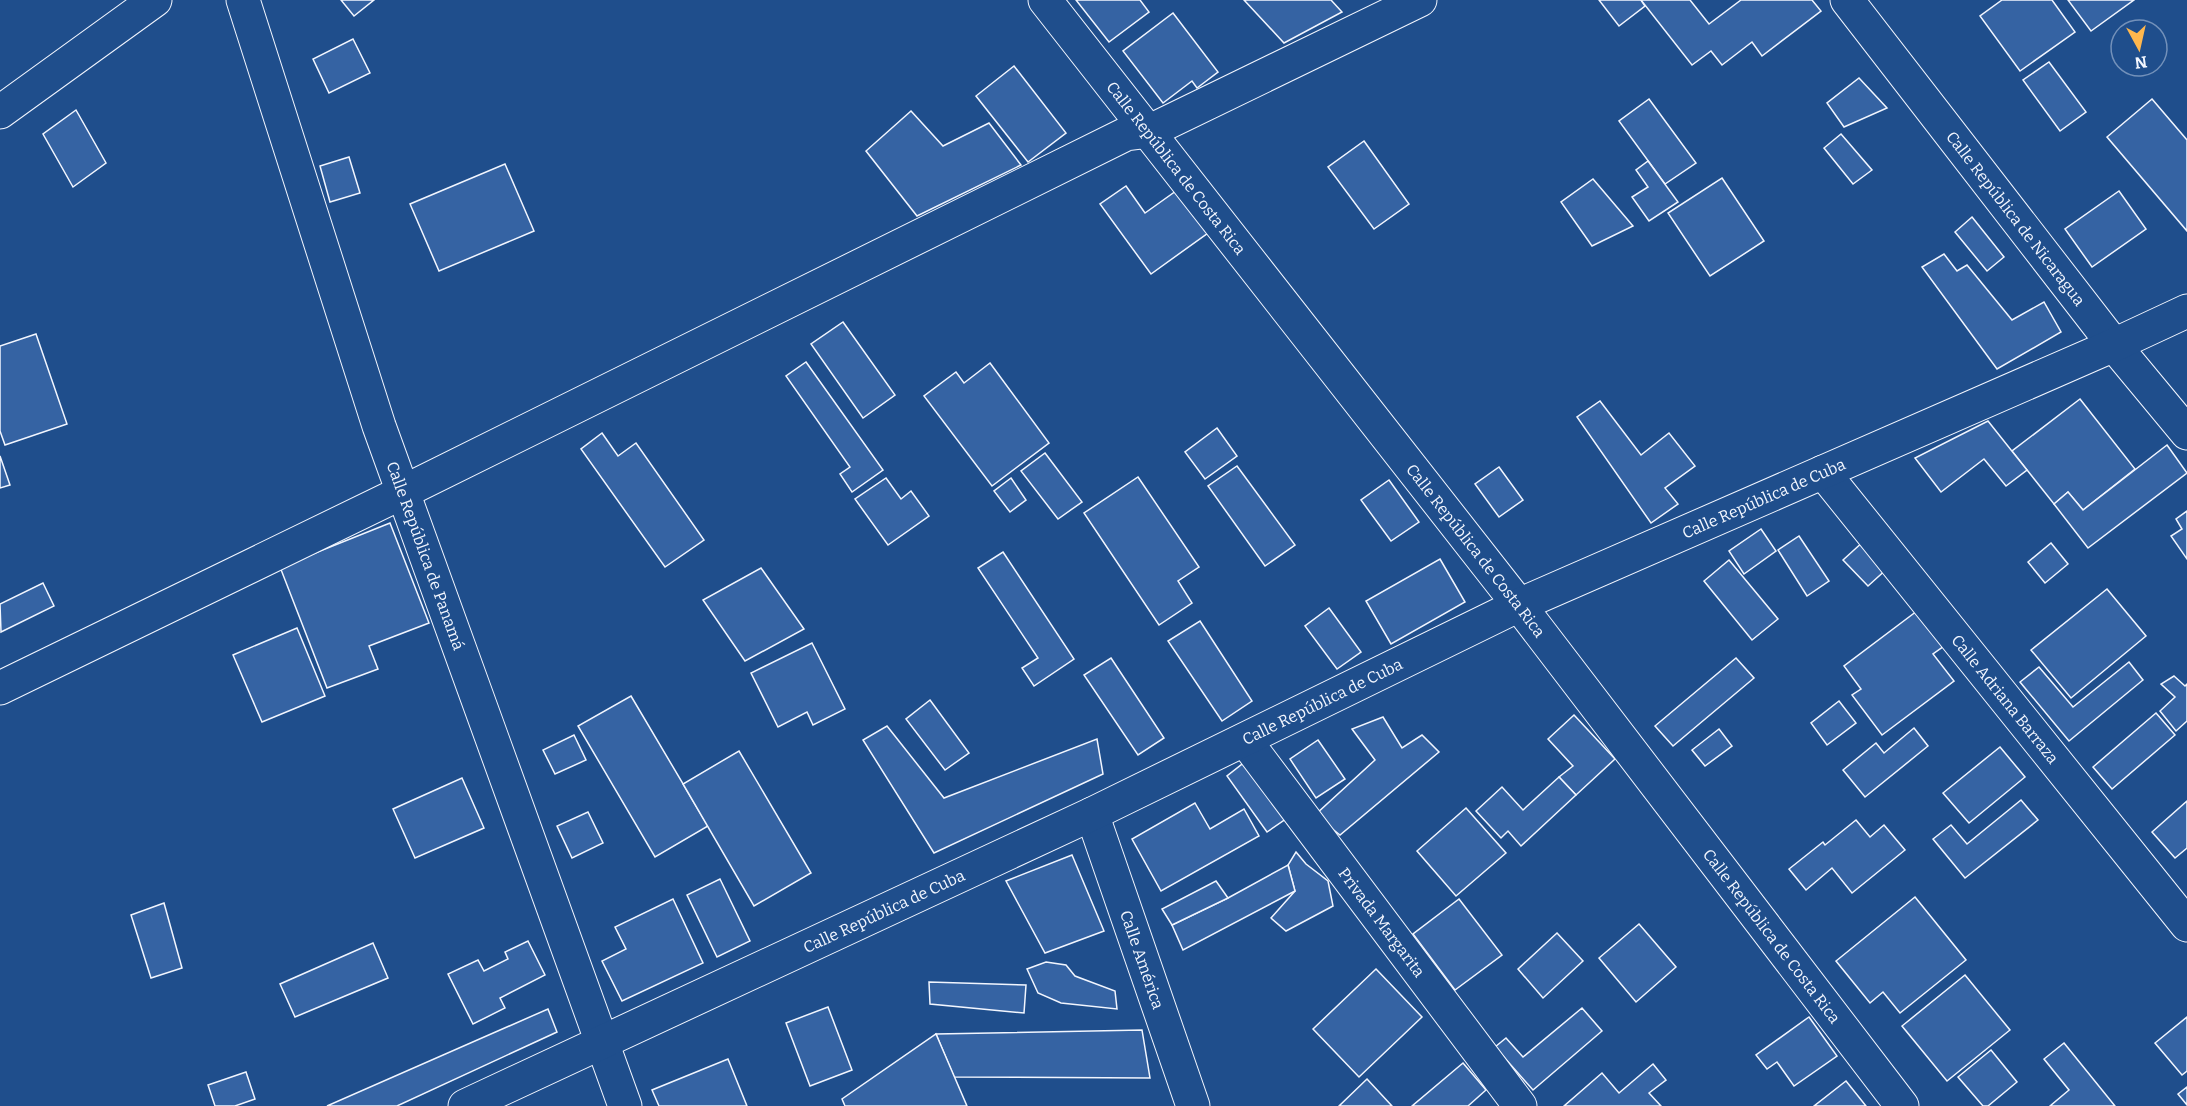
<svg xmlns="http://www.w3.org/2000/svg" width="2187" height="1106" font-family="Bitter,serif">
<rect width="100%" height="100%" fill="#1f4e8c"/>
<g fill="#3563a3" stroke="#f2f6ff" stroke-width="1.5">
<path d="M 341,0 L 374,0 L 354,16 Z"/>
<path d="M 1076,0 L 1140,0 L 1149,12 L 1109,42 Z"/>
<path d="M 1244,0 L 1331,0 L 1342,12 L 1284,43 Z"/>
<path d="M 1599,0 L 1641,0 L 1645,6 L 1619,26 Z"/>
<path d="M 1641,0 L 1690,0 L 1709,24 L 1741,0 L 1812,0 L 1821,11 L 1762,56 L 1752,42 L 1722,65 L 1711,51 L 1692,65 Z"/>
<path d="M 2002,0 L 2052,0 L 2075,32 L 2020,71 L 1980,16 Z"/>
<path d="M 2068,0 L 2134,0 L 2091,31 Z"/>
<path d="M 1173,13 L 1218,72 L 1197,88 L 1192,81 L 1163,103 L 1123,51 Z"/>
<path d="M 353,39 L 370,73 L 329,93 L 313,59 Z"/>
<path d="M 2049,62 L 2086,112 L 2060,131 L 2023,80 Z"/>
<path d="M 1014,66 L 1066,133 L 1028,162 L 976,96 Z"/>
<path d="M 1859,78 L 1887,108 L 1844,127 L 1827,103 Z"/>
<path d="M 1649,99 L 1696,163 L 1665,184 L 1619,121 Z"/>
<path d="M 2152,99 L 2187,140 L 2187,231 L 2107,137 Z"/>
<path d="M 76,110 L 106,163 L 73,187 L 43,134 Z"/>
<path d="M 911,111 L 943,146 L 989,123 L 1021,165 L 917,216 L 866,151 Z"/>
<path d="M 1841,134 L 1872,170 L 1853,184 L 1824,148 Z"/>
<path d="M 1364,141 L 1409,204 L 1374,229 L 1328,167 Z"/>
<path d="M 349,157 L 360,193 L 330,202 L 320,166 Z"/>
<path d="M 1648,161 L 1678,202 L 1649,221 L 1632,197 L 1648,187 L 1636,170 Z"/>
<path d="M 505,164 L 534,231 L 439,271 L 410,204 Z"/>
<path d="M 1722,178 L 1764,241 L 1710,276 L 1668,213 Z"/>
<path d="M 1593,179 L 1633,226 L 1592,246 L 1561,202 Z"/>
<path d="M 1126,186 L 1145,213 L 1176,191 L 1208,233 L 1151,274 L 1100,204 Z"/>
<path d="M 2119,191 L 2146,229 L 2092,267 L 2065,229 Z"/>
<path d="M 1972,217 L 2004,257 L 1987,271 L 1955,232 Z"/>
<path d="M 1944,254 L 1957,271 L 1967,265 L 2012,320 L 2044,302 L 2061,332 L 1997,369 L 1922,267 Z"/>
<path d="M 843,322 L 895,395 L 863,418 L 811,344 Z"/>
<path d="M 36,334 L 67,424 L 5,445 L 0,431 L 0,346 Z"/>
<path d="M 806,362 L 883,470 L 852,492 L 840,474 L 850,467 L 786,376 Z"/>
<path d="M 990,363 L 1049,443 L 992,486 L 924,396 L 956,372 L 964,383 Z"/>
<path d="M 2080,399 L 2135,469 L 2083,510 L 2068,492 L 2054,504 L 2012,451 Z"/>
<path d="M 1600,401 L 1641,455 L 1669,433 L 1695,466 L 1665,488 L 1678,504 L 1651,523 L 1577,417 Z"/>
<path d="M 1988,421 L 2027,470 L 2006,486 L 1984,459 L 1941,492 L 1915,458 Z"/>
<path d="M 1217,428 L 1237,456 L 1205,479 L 1185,452 Z"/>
<path d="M 602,433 L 618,456 L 636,443 L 704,540 L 665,567 L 581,449 Z"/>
<path d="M 2167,445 L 2187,473 L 2088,548 L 2054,504 L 2068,492 L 2083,510 Z"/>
<path d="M 1045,453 L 1082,502 L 1058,519 L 1021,471 Z"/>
<path d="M 0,456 L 10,485 L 0,488 Z"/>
<path d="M 1237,466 L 1295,545 L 1265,566 L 1208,486 Z"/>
<path d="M 1499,467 L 1523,500 L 1499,517 L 1475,484 Z"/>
<path d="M 1138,477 L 1199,567 L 1178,581 L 1192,603 L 1159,625 L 1084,513 Z"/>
<path d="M 886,478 L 901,499 L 911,491 L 929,516 L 888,545 L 855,499 Z"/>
<path d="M 1011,478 L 1026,500 L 1010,512 L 994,491 Z"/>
<path d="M 1389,480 L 1419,522 L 1391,541 L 1361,500 Z"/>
<path d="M 2187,511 L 2187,559 L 2171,536 L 2182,529 L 2176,519 Z"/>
<path d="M 390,523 L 429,623 L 369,646 L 378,669 L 327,688 L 280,567 Z"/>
<path d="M 1761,529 L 1776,551 L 1744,574 L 1729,551 Z"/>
<path d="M 1799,536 L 1829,581 L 1807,596 L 1778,550 Z"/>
<path d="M 1865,540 L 1889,567 L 1868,586 L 1843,560 Z"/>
<path d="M 2051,543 L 2068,564 L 2045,583 L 2028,562 Z"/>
<path d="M 1003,552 L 1074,659 L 1034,686 L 1022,668 L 1038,658 L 978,568 Z"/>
<path d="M 1440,559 L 1465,602 L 1391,644 L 1366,601 Z"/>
<path d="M 1729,560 L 1778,619 L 1752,640 L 1704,581 Z"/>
<path d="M 761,568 L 804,629 L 745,661 L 703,600 Z"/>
<path d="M 43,583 L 54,606 L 1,632 L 0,604 Z"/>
<path d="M 2107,589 L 2146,636 L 2071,698 L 2031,650 Z"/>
<path d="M 1329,608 L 1361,652 L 1337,669 L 1305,626 Z"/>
<path d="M 1917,611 L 1944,646 L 1933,654 L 1954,681 L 1882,735 L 1852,695 L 1861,689 L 1844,666 Z"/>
<path d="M 1200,621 L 1252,701 L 1222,721 L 1168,641 Z"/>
<path d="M 297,628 L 325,696 L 262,722 L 233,655 Z"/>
<path d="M 812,643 L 845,709 L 813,725 L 807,712 L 778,727 L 751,673 Z"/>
<path d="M 1111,658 L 1164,738 L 1138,755 L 1084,675 Z"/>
<path d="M 1736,658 L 1754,678 L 1673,746 L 1655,726 Z"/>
<path d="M 2129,662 L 2143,680 L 2069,741 L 2020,682 L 2039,667 L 2073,707 Z"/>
<path d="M 2174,676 L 2185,686 L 2187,684 L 2187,721 L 2176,731 L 2160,711 L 2175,697 L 2161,684 Z"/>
<path d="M 631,696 L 708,826 L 655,857 L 578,726 Z"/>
<path d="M 930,700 L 969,753 L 945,770 L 906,719 Z"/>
<path d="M 1839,701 L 1856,723 L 1827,745 L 1811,723 Z"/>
<path d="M 2156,713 L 2175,735 L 2112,789 L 2093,767 Z"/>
<path d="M 1574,715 L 1615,759 L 1576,795 L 1559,777 L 1573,766 L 1548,739 Z"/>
<path d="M 1383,717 L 1402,748 L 1422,735 L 1439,752 L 1340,835 L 1315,815 L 1375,760 L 1352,729 Z"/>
<path d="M 887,726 L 944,798 L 1097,739 L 1103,774 L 934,853 L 863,740 Z"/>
<path d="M 1914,728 L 1928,746 L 1865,797 L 1843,770 L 1876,743 L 1884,753 Z"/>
<path d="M 1719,729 L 1732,746 L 1705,766 L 1692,750 Z"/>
<path d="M 574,735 L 586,760 L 555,774 L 543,750 Z"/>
<path d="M 1318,740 L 1345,779 L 1316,798 L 1290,759 Z"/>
<path d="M 2000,747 L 2025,777 L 1969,823 L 1943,793 Z"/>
<path d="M 739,751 L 811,873 L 754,906 L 683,784 Z"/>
<path d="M 1251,757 L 1293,814 L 1267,832 L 1227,776 Z"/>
<path d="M 1559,777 L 1576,795 L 1521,846 L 1508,831 L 1501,838 L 1476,811 L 1502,787 L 1523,810 Z"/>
<path d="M 462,778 L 484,828 L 415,858 L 393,809 Z"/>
<path d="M 2021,800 L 2038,820 L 1965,878 L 1933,839 L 1951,825 L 1967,844 Z"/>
<path d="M 2187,801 L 2187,848 L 2175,858 L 2152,832 Z"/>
<path d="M 1195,803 L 1210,829 L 1244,809 L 1259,836 L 1161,891 L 1132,839 Z"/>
<path d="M 1466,808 L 1506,853 L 1456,896 L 1417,851 Z"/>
<path d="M 588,812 L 603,843 L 572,858 L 557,826 Z"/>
<path d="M 1856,820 L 1870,837 L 1884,825 L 1905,850 L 1852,893 L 1832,868 L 1806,890 L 1789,869 L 1823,842 L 1825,845 Z"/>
<path d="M 1296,852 L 1306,864 L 1328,881 L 1333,906 L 1286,931 L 1271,918 L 1295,891 L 1288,865 Z"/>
<path d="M 1072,855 L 1104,931 L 1045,953 L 1006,881 Z"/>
<path d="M 1288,865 L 1295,891 L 1183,950 L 1172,925 L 1228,898 Z"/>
<path d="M 720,879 L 750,941 L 717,957 L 687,895 Z"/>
<path d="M 1216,881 L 1228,898 L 1172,925 L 1162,909 Z"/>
<path d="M 1915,897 L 1966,960 L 1900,1013 L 1883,992 L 1870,1003 L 1836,961 Z"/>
<path d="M 673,899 L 703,963 L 622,1001 L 602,961 L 626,949 L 615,927 Z"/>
<path d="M 1459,899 L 1502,955 L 1455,990 L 1413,934 Z"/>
<path d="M 164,903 L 182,968 L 151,978 L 131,915 Z"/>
<path d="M 1639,924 L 1676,967 L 1636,1002 L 1599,958 Z"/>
<path d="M 1557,933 L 1583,961 L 1543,998 L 1518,969 Z"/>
<path d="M 528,941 L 545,975 L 500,998 L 505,1008 L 473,1024 L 448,974 L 478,960 L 484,971 L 508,959 L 505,952 Z"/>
<path d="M 373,943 L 388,978 L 295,1017 L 280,984 Z"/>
<path d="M 1046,962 L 1066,965 L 1075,976 L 1115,991 L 1117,1009 L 1061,1003 L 1038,993 L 1027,969 Z"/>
<path d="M 1376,969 L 1422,1017 L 1359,1077 L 1313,1029 Z"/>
<path d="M 1965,975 L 2010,1030 L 1947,1081 L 1902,1026 Z"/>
<path d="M 929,982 L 1026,985 L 1024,1013 L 930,1004 Z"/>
<path d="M 828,1007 L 852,1070 L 810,1086 L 786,1023 Z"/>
<path d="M 1582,1008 L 1602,1031 L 1533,1090 L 1495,1047 L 1506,1038 L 1523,1057 Z"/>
<path d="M 548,1009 L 557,1032 L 397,1106 L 327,1106 Z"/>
<path d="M 1809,1017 L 1837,1056 L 1794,1086 L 1777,1062 L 1767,1069 L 1756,1055 Z"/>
<path d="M 2187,1017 L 2187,1071 L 2182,1075 L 2155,1043 Z"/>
<path d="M 1142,1030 L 1150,1078 L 954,1077 L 936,1034 Z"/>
<path d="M 936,1034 L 967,1106 L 845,1106 L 842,1099 Z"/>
<path d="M 2064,1043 L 2115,1106 L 2050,1106 L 2069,1090 L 2044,1059 Z"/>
<path d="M 1991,1050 L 2017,1082 L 1988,1106 L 1983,1106 L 1958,1077 Z"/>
<path d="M 728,1059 L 747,1106 L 659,1106 L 652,1090 Z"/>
<path d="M 1463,1063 L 1486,1090 L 1468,1106 L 1412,1106 Z"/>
<path d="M 1653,1064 L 1666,1080 L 1649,1093 L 1661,1106 L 1564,1106 L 1602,1073 L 1619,1093 Z"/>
<path d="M 246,1072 L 255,1099 L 235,1106 L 215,1106 L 208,1085 Z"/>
<path d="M 1367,1079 L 1392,1106 L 1339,1106 Z"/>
<path d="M 1846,1081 L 1866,1106 L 1814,1106 Z"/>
<path d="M 2187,1087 L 2187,1105 L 2178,1094 Z"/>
</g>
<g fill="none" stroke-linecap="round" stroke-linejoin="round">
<defs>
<g id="minor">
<path id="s1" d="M 243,0 L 379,426 L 625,1106"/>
<path id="s2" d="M 1045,0 L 1519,605 L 1902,1106"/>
<path id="s3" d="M 1847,0 L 2114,345 L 2187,433"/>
<path d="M 0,112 L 155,0"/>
<path id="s4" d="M 1823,472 L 2187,925"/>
<path d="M 0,688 L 403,492 L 1126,134 L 1150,131 L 1420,0"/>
<path id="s5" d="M 1245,740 L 1520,1106"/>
<path id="s6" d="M 1092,814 L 1193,1106"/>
<path id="s7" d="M 465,1106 L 1092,814 L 1519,605 L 2114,345 L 2187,311"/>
</g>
</defs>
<use href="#minor" stroke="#f2f6ff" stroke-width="35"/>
<use href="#minor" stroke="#1f4e8c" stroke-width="33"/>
</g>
<g text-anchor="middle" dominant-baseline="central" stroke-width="4.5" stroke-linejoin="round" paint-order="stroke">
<g font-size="16" fill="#f2f6ff" stroke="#1f4e8c">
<text stroke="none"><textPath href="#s2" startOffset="213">Calle República de Costa Rica</textPath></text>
<text stroke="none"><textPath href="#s3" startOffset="276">Calle República de Nicaragua</textPath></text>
<text stroke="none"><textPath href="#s7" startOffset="1434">Calle República de Cuba</textPath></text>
<text stroke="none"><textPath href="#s2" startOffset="699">Calle República de Costa Rica</textPath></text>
<text stroke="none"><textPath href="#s1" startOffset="585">Calle República de Panamá</textPath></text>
<text stroke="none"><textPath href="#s4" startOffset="291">Calle Adriana Barraza</textPath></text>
<text stroke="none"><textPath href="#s7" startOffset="948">Calle República de Cuba</textPath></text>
<text stroke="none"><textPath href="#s7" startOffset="462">Calle República de Cuba</textPath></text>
<text stroke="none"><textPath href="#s5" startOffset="228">Privada Margarita</textPath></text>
<text stroke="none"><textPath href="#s2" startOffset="1185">Calle República de Costa Rica</textPath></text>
<text stroke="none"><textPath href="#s6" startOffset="154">Calle América</textPath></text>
</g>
</g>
<g transform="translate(2139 48) rotate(172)"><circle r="28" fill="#1f4e8c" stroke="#7391ba" stroke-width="1.5"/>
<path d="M0-4.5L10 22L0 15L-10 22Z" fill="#ffb74d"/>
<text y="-9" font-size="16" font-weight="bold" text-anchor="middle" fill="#f2f6ff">N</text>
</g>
</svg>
